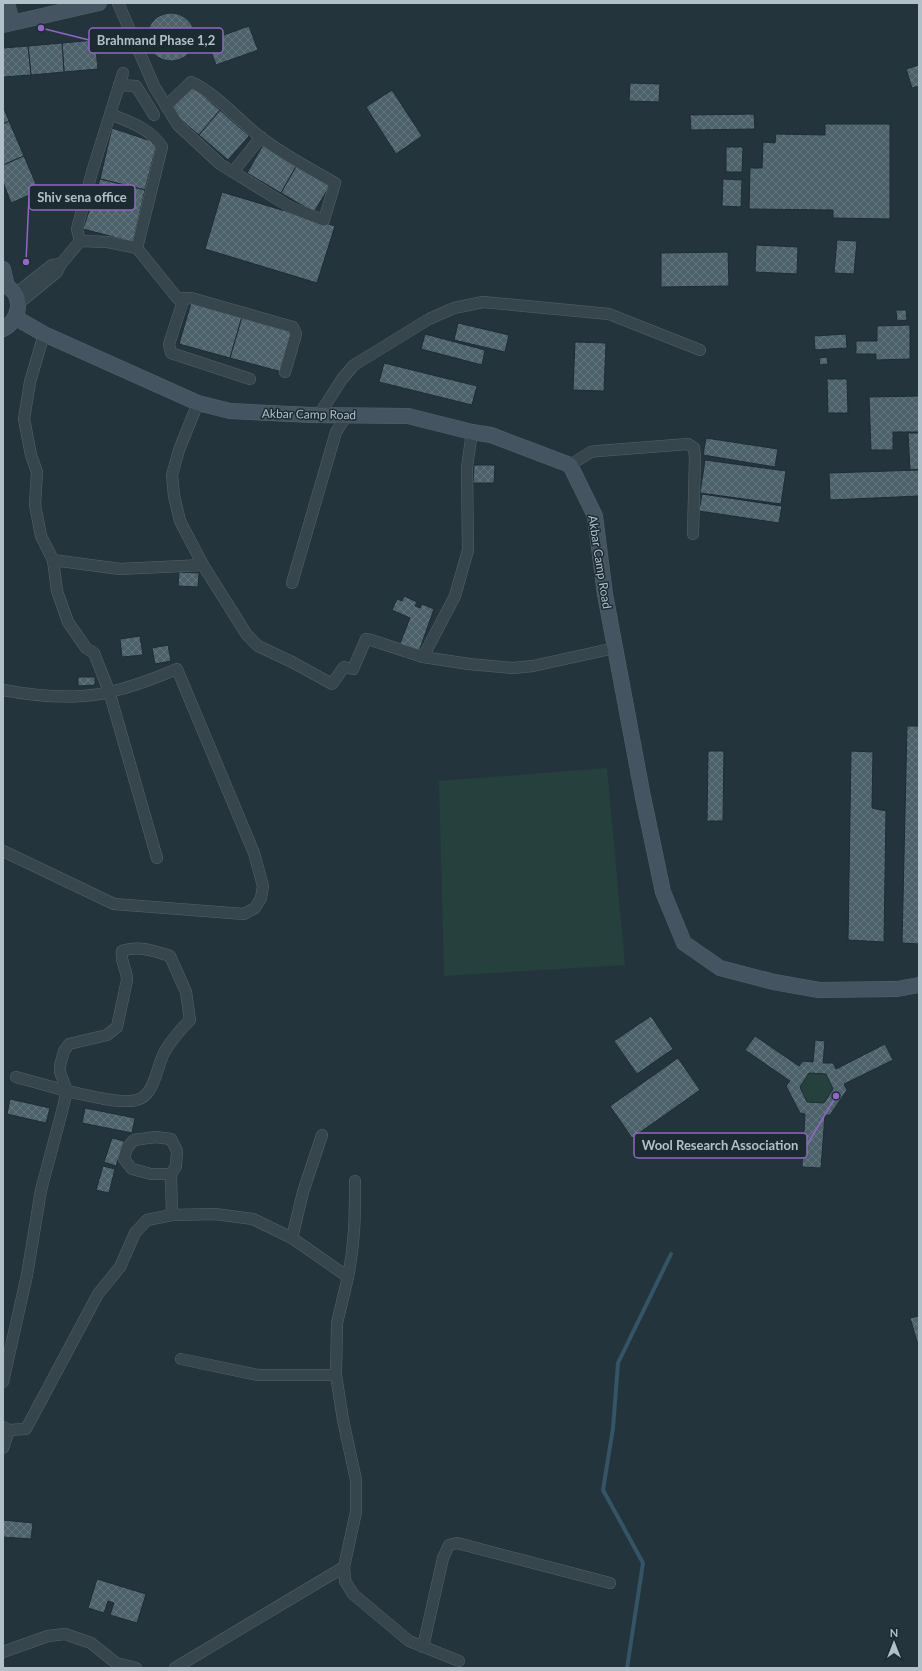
<svg xmlns="http://www.w3.org/2000/svg" width="922" height="1671" font-family="Lato,sans-serif">
<defs>
<pattern id="building-cross-hatch" width="8" height="8" patternUnits="userSpaceOnUse"><rect width="8" height="8" fill="#4d616b"/><path d="M0 0l8 8M0 8l8-8" fill="none" stroke="#64767f"/></pattern>
</defs>
<rect width="100%" height="100%" fill="#23343d"/>
<g fill="#26403d">
<path d="M 607,768 L 625,965 L 444,976 L 439,781 Z"/>
<path d="M 809,1073 L 826,1074 L 833,1089 L 824,1103 L 807,1102 L 800,1087 Z"/>
</g>
<g fill="none" stroke-linecap="round" stroke-linejoin="round">
<path stroke="#355465" stroke-width="4" d="M 627,1668 L 643,1563 L 603,1490 L 613,1428 L 618,1363 L 671,1254"/>
</g>
<g fill="url(#building-cross-hatch)" stroke="#1e2c34" fill-rule="evenodd">
<circle cx="171" cy="37" r="24"/>
<path d="M 249,26 L 258,50 L 216,65 L 207,41 Z"/>
<path d="M 95,40 L 98,69 L 64,72 L 62,43 Z"/>
<path d="M 62,43 L 64,72 L 31,75 L 28,46 Z"/>
<path d="M 28,46 L 31,75 L 3,77 L 3,48 Z"/>
<path d="M 919,65 L 919,86 L 912,88 L 906,69 Z"/>
<path d="M 630,83 L 660,84 L 659,102 L 629,101 Z"/>
<path d="M 191,85 L 220,110 L 199,135 L 170,110 Z"/>
<path d="M 392,90 L 422,136 L 396,154 L 366,107 Z"/>
<path d="M 3,106 L 9,121 L 3,124 Z"/>
<path d="M 220,110 L 249,136 L 228,160 L 199,135 Z"/>
<path d="M 754,114 L 755,129 L 691,130 L 690,115 Z"/>
<path d="M 9,121 L 24,156 L 3,165 L 3,124 Z"/>
<path d="M 825,124 L 890,124 L 890,219 L 833,218 L 833,210 L 749,209 L 750,168 L 762,168 L 763,142 L 775,143 L 776,134 L 825,135 Z"/>
<path d="M 112,128 L 157,143 L 145,190 L 100,179 Z"/>
<path d="M 263,145 L 297,165 L 281,193 L 247,173 Z"/>
<path d="M 726,147 L 743,147 L 742,172 L 726,172 Z"/>
<path d="M 24,156 L 39,191 L 11,203 L 3,182 L 3,165 Z"/>
<path d="M 297,165 L 331,184 L 314,212 L 281,193 Z"/>
<path d="M 100,179 L 145,190 L 133,242 L 83,229 Z"/>
<path d="M 723,179 L 742,180 L 741,207 L 722,206 Z"/>
<path d="M 222,192 L 335,226 L 317,283 L 205,249 Z"/>
<path d="M 837,240 L 857,241 L 854,274 L 834,273 Z"/>
<path d="M 756,245 L 798,247 L 797,274 L 755,272 Z"/>
<path d="M 728,252 L 729,286 L 661,287 L 661,253 Z"/>
<path d="M 191,303 L 242,317 L 230,358 L 179,344 Z"/>
<path d="M 896,310 L 906,310 L 907,320 L 897,321 Z"/>
<path d="M 242,317 L 293,331 L 282,372 L 230,358 Z"/>
<path d="M 458,323 L 509,335 L 505,352 L 454,340 Z"/>
<path d="M 910,325 L 910,359 L 876,360 L 876,354 L 856,354 L 856,341 L 877,341 L 877,326 Z"/>
<path d="M 425,334 L 485,350 L 482,365 L 421,349 Z"/>
<path d="M 846,334 L 847,348 L 815,350 L 814,336 Z"/>
<path d="M 575,342 L 606,343 L 604,391 L 573,390 Z"/>
<path d="M 827,357 L 828,364 L 820,365 L 819,358 Z"/>
<path d="M 384,363 L 477,386 L 472,405 L 379,382 Z"/>
<path d="M 827,379 L 847,379 L 848,413 L 828,413 Z"/>
<path d="M 919,396 L 919,432 L 893,432 L 893,450 L 871,450 L 869,397 Z"/>
<path d="M 908,433 L 919,433 L 919,469 L 910,470 Z"/>
<path d="M 706,438 L 778,449 L 775,467 L 703,455 Z"/>
<path d="M 705,460 L 786,471 L 781,504 L 700,493 Z"/>
<path d="M 474,465 L 495,465 L 494,483 L 473,483 Z"/>
<path d="M 919,470 L 919,496 L 830,500 L 829,473 Z"/>
<path d="M 702,494 L 782,506 L 779,523 L 699,511 Z"/>
<path d="M 179,572 L 199,573 L 198,587 L 178,586 Z"/>
<path d="M 404,596 L 417,602 L 415,606 L 420,608 L 422,604 L 434,609 L 418,654 L 399,646 L 410,618 L 392,610 L 397,599 L 402,601 Z"/>
<path d="M 140,636 L 143,655 L 122,657 L 120,639 Z"/>
<path d="M 168,645 L 171,661 L 155,664 L 152,648 Z"/>
<path d="M 78,677 L 95,677 L 95,685 L 78,686 Z"/>
<path d="M 907,726 L 919,726 L 919,944 L 902,943 Z"/>
<path d="M 708,751 L 724,751 L 723,821 L 707,821 Z"/>
<path d="M 851,751 L 873,752 L 872,808 L 886,811 L 884,942 L 848,940 Z"/>
<path d="M 651,1016 L 673,1049 L 637,1074 L 614,1041 Z"/>
<path d="M 755,1036 L 799,1066 L 803,1061 L 813,1062 L 815,1040 L 825,1041 L 823,1063 L 833,1063 L 836,1069 L 885,1044 L 893,1060 L 844,1084 L 847,1090 L 830,1115 L 825,1115 L 821,1168 L 802,1167 L 805,1114 L 800,1113 L 786,1086 L 790,1081 L 745,1050 ZM 809,1073 L 826,1074 L 833,1089 L 824,1103 L 807,1102 L 800,1087 Z"/>
<path d="M 678,1058 L 700,1090 L 632,1138 L 610,1106 Z"/>
<path d="M 10,1099 L 50,1108 L 46,1123 L 7,1114 Z"/>
<path d="M 85,1108 L 135,1118 L 132,1133 L 82,1123 Z"/>
<path d="M 112,1138 L 124,1141 L 116,1166 L 104,1162 Z"/>
<path d="M 103,1166 L 115,1169 L 109,1193 L 96,1190 Z"/>
<path d="M 919,1316 L 919,1348 L 910,1318 Z"/>
<path d="M 3,1520 L 33,1523 L 31,1539 L 3,1537 Z"/>
<path d="M 97,1579 L 146,1594 L 137,1623 L 110,1615 L 114,1603 L 108,1601 L 104,1613 L 88,1608 Z"/>
</g>
<g fill="none" stroke-linecap="round" stroke-linejoin="round">
<defs>
<g id="street">
<path d="M 118,3 L 154,86 L 178,125 L 220,164 L 290,207 L 324,220 L 335,183 C 309,168 282,154 259,136 C 236,118 217,94 191,82 L 166,106"/>
<path d="M 119,85 L 136,86 L 154,115"/>
<path d="M 110,114 C 130,122 150,128 162,147 L 137,248"/>
<path d="M 233,172 L 261,137"/>
<path d="M 80,241 L 77,229 L 92,172 L 123,73"/>
<path d="M 15,294 L 52,265 L 61,264"/>
<path d="M 184,298 L 169,344 L 171,353 L 250,379"/>
<path d="M 18,304 L 57,272 L 61,264 L 80,241 L 108,242 L 137,248 L 178,299 L 191,298 L 293,327 L 296,334 L 285,372"/>
<path d="M 44,334 L 30,382 L 24,419 L 31,455 L 37,472 L 35,505 L 41,536 L 53,560 L 57,591 L 68,622 L 86,648 L 94,653 L 109,691 L 157,858"/>
<path d="M 198,403 L 179,450 L 172,475 L 174,496 L 180,521 L 203,565 L 247,635 L 258,646 L 292,662 L 332,684 L 344,667 L 353,669 L 366,639 L 371,640 L 423,657"/>
<path d="M 319,415 L 342,379 L 354,365 L 429,319 L 454,308 L 483,302 L 609,314 L 700,350"/>
<path d="M 472,432 L 467,467 L 468,550 L 455,596 L 423,657 L 469,664 L 513,668 L 533,666 L 615,648"/>
<path d="M 570,465 L 591,452 L 598,451 L 688,444 L 694,448 L 695,457 L 693,534"/>
<path d="M 53,560 L 120,569 L 203,565"/>
<path d="M 292,583 L 336,432 L 347,415"/>
<path d="M 3,690 C 30,695 55,698 82,696 C 110,695 151,680 177,669 L 254,853 L 263,886 L 261,898 L 255,908 L 244,914 L 114,904 L 3,851"/>
<path d="M 16,1077 L 67,1091"/>
<path d="M 171,1174 L 151,1174 L 132,1169 L 124,1159 L 127,1148 L 134,1140 L 155,1137 L 171,1139 L 177,1151 L 176,1166 L 171,1174 L 172,1215"/>
<path d="M 292,1238 L 303,1192 L 322,1135"/>
<path d="M 348,1277 C 355,1242 355,1216 355,1181"/>
<path d="M 181,1359 L 258,1375 L 336,1375"/>
<path d="M 3,1382 L 27,1275 L 41,1190 L 60,1119 L 67,1091 C 87,1095 110,1102 130,1101 C 156,1101 155,1068 165,1051 C 171,1041 181,1029 190,1020 L 186,992 L 170,956 C 154,951 139,945 122,951 C 120,961 127,970 127,980 L 117,1027 L 107,1035 L 69,1044 L 64,1051 L 60,1066 L 60,1072 L 67,1091"/>
<path d="M 3,1427 L 9,1430 L 26,1429 L 98,1294 L 120,1267 L 135,1233 L 147,1220 L 172,1215 L 215,1214 L 253,1219 L 292,1238 L 348,1277 L 337,1323 L 336,1375 L 343,1420 L 356,1480 L 356,1512 L 344,1567 L 345,1581 L 353,1594 L 409,1641 L 459,1661"/>
<path d="M 3,1448 L 9,1430"/>
<path d="M 423,1647 L 443,1558 L 449,1545 L 457,1543 L 610,1583"/>
<path d="M 3,1652 L 48,1636 L 65,1634 L 91,1643 L 116,1663 L 136,1668"/>
<path d="M 175,1668 L 344,1567"/>
</g>
<g id="secondary">
<path d="M 7,3 L 12,23"/>
<path d="M 3,25 L 99,3"/>
<path d="M 3,269 L 7,286"/>
<path d="M 3,285 C 25,292 21,320 3,329"/>
<path d="M 16,318 L 44,334 L 198,403 L 230,411 L 311,415 L 408,416 L 472,432 L 491,435 L 570,465 L 595,516 L 605,594 L 643,797 L 663,892 L 684,943 L 720,968 L 774,982 L 819,990 L 897,989 L 919,985"/>
</g>
</defs>
<use href="#street" stroke="#55636b" stroke-width="12"/>
<use href="#secondary" stroke="#55636b" stroke-width="16"/>
<use href="#street" stroke="#37454d" stroke-width="11"/>
<use href="#secondary" stroke="#445561" stroke-width="15"/>
</g>
<g text-anchor="middle" dominant-baseline="central" stroke-width="3" stroke-linejoin="round" paint-order="stroke">
<g font-size="12" fill="#b2c0c9" stroke="#1c2a32">
<text transform="translate(309 414) rotate(1)">Akbar Camp Road</text>
<text transform="translate(600 562) rotate(81)">Akbar Camp Road</text>
</g>
</g>
<path fill="none" stroke="#9167c3" stroke-width="1.5" d="M41 28L89 40M26 262L29 197M836 1096L807 1145"/>
<g fill="#9167c3" stroke="#1c2a32" stroke-width="1.5">
<circle cx="41" cy="28" r="4"/>
<circle cx="26" cy="262" r="4"/>
<circle cx="836" cy="1096" r="4"/>
</g>
<g fill="#1c2a32" stroke="#9167c3" stroke-width="1.5">
<rect x="89" y="28" width="134" height="25" rx="4"/>
<rect x="29" y="185" width="106" height="25" rx="4"/>
<rect x="634" y="1133" width="173" height="25" rx="4"/>
</g>
<g font-size="13" text-anchor="middle" font-weight="bold" fill="#b2c0c9">
<text x="156" y="45">Brahmand Phase 1,2</text>
<text x="82" y="202">Shiv sena office</text>
<text x="720" y="1150">Wool Research Association</text>
</g>
<rect width="922" height="1671" fill="none" stroke="#b2c0c9" stroke-width="8"/>
<g transform="translate(894 1643)" stroke="#1c2a32" stroke-width="3" paint-order="stroke">
<path d="M0-3L7 15L0 10L-7 15Z" fill="#b2c0c9"/>
<text y="-6" font-size="11" font-weight="bold" text-anchor="middle" fill="#b2c0c9">N</text>
</g>
</svg>
